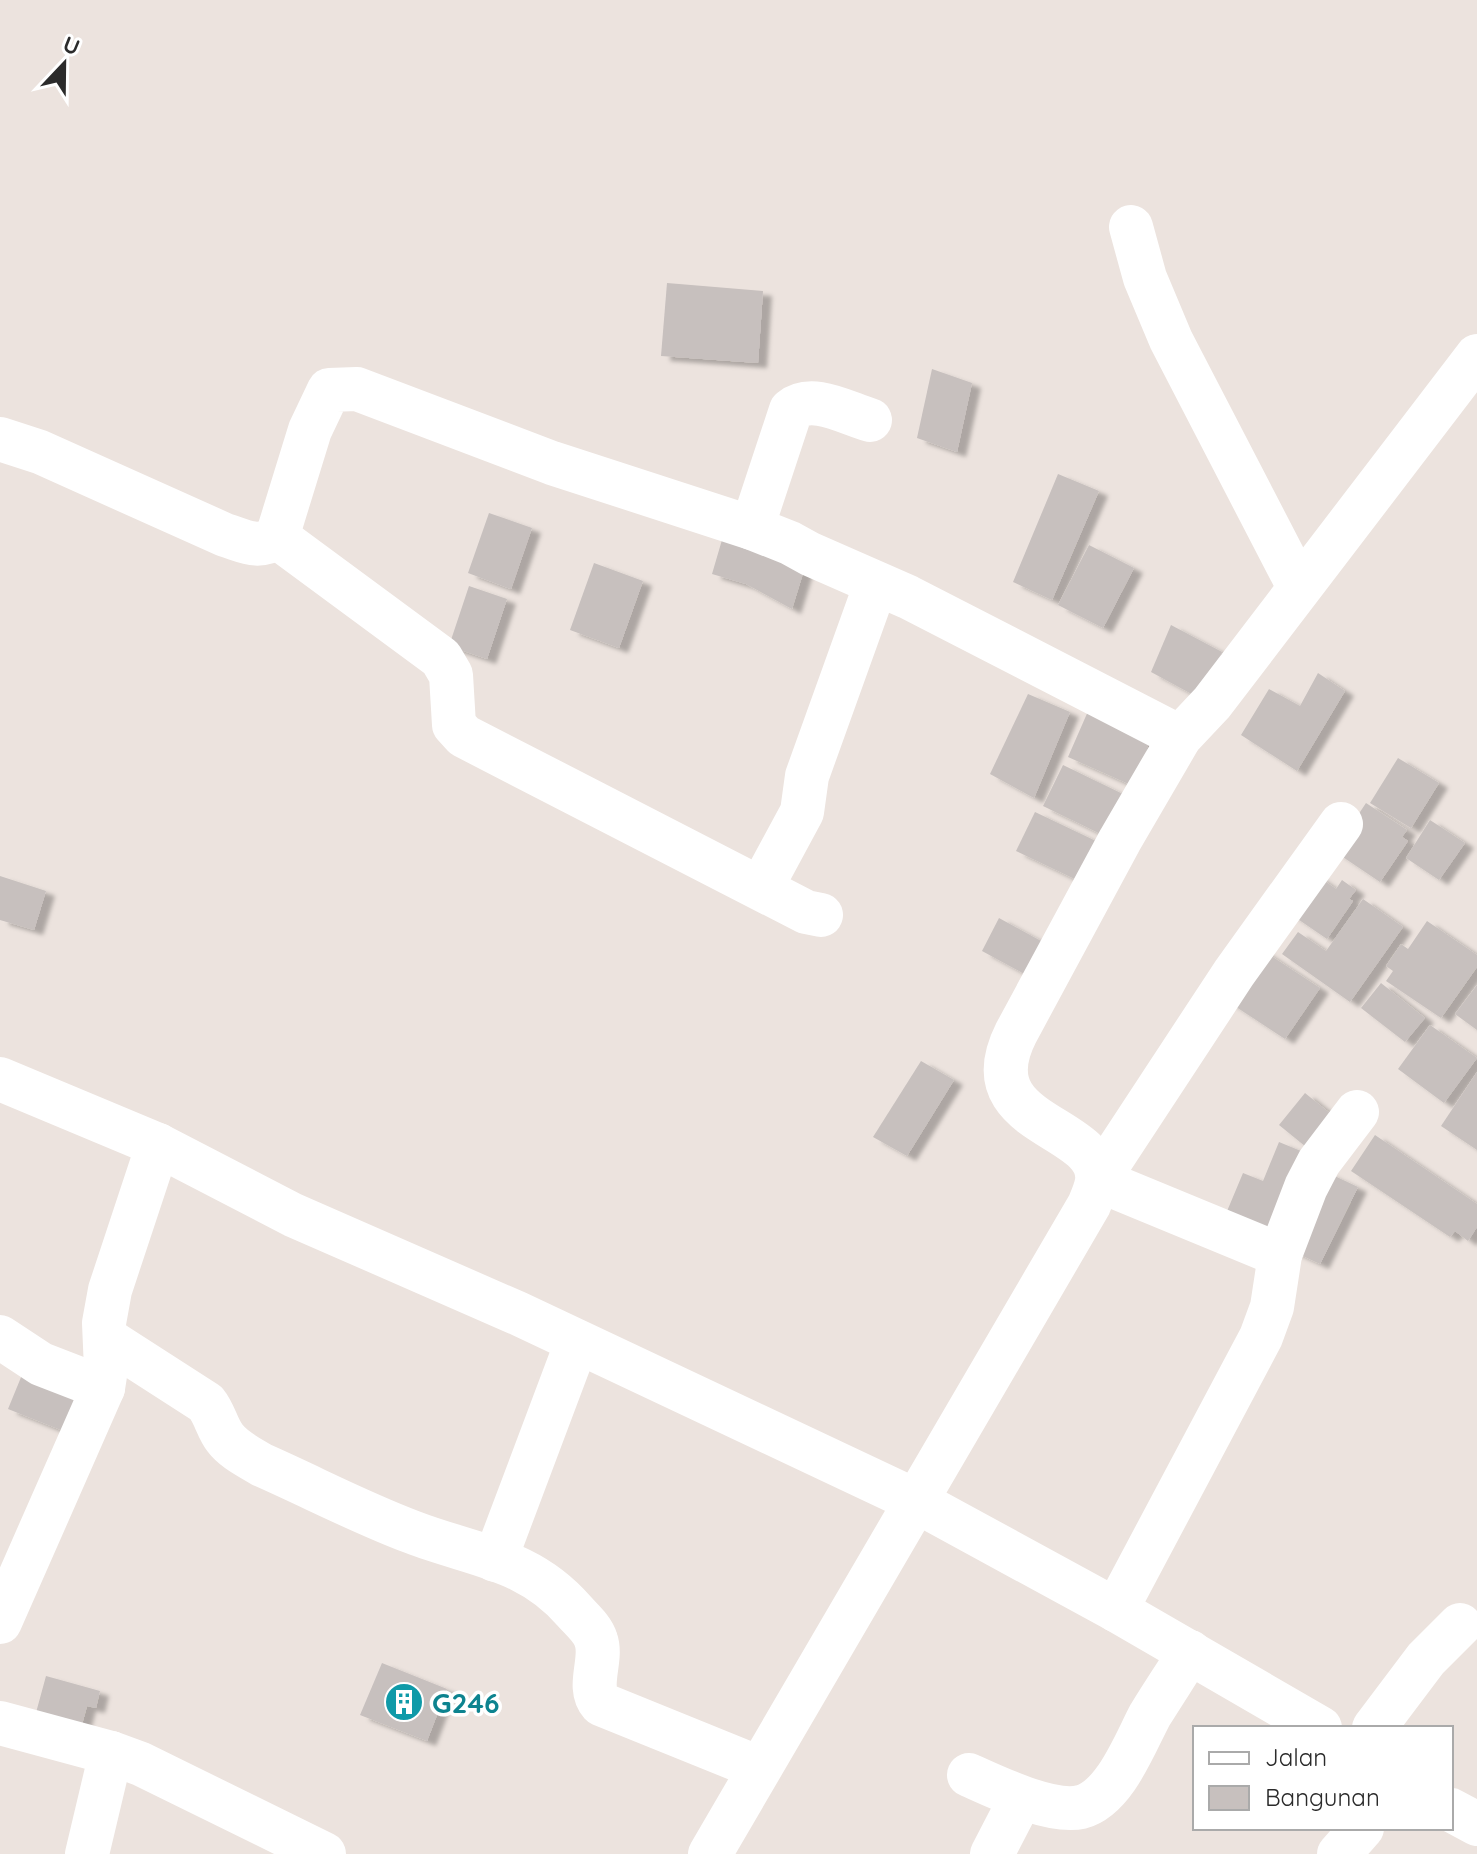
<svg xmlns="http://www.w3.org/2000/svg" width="1477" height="1854" font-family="Quicksand,sans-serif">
<defs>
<filter id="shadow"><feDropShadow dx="9" dy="5" stdDeviation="2" flood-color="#0004"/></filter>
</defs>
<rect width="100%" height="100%" fill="#ece3de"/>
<g fill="#c7c0be" filter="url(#shadow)">
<path d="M 667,283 L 763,291 L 758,363 L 661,356 Z"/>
<path d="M 932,369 L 972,383 L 957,452 L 917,438 Z"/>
<path d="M 1058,474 L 1099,491 L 1052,600 L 1013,582 Z"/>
<path d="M 489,513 L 532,528 L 511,589 L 468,573 Z"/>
<path d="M 724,533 L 808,557 L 792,609 L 746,584 L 712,574 Z"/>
<path d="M 1089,545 L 1134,568 L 1103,628 L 1058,605 Z"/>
<path d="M 594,563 L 643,581 L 619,648 L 570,630 Z"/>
<path d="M 469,586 L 507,599 L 487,659 L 449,646 Z"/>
<path d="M 1171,625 L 1222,652 L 1199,698 L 1151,672 Z"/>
<path d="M 1318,673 L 1345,691 L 1297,771 L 1241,735 L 1269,689 L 1300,706 Z"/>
<path d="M 1028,694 L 1070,712 L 1034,798 L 990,774 Z"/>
<path d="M 1089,709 L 1152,737 L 1131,785 L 1068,757 Z"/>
<path d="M 1398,758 L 1439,783 L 1411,828 L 1370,803 Z"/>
<path d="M 1063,765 L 1129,797 L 1109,838 L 1043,806 Z"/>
<path d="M 1366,803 L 1407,830 L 1402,837 L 1408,841 L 1380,882 L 1334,851 Z"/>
<path d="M 1035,812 L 1098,842 L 1079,881 L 1016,851 Z"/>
<path d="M 1430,820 L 1465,843 L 1439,880 L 1406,858 Z"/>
<path d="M 1316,875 L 1336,889 L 1342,880 L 1356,890 L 1349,899 L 1353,901 L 1327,939 L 1289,913 Z"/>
<path d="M 0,876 L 46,891 L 34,930 L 0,920 Z"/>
<path d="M 1363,899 L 1403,927 L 1350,1002 L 1282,954 L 1298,932 L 1326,951 Z"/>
<path d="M 999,918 L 1061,952 L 1043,984 L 982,951 Z"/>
<path d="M 1427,921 L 1477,955 L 1477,967 L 1441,1018 L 1386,981 L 1393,971 L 1386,966 L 1401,944 L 1408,949 Z"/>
<path d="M 1259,948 L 1320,988 L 1285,1039 L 1224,999 Z"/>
<path d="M 1381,983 L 1425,1018 L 1405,1042 L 1361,1008 Z"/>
<path d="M 1477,985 L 1477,1030 L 1455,1014 Z"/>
<path d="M 1430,1025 L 1477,1058 L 1444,1103 L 1398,1069 Z"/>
<path d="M 921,1061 L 954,1080 L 907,1156 L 873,1137 Z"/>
<path d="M 1477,1072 L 1477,1150 L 1441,1126 Z"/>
<path d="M 1305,1093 L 1342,1123 L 1316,1155 L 1279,1125 Z"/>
<path d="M 1375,1135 L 1477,1204 L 1477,1227 L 1468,1241 L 1455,1231 L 1450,1237 L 1351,1171 Z"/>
<path d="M 1279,1142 L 1313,1156 L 1278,1243 L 1225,1216 L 1243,1173 L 1263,1181 Z"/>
<path d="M 1326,1172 L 1358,1187 L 1320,1264 L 1288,1249 Z"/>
<path d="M 24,1370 L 82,1392 L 66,1432 L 8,1409 Z"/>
<path d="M 382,1663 L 447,1689 L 427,1741 L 360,1715 Z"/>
<path d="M 46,1676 L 100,1691 L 96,1708 L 87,1706 L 77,1743 L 31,1731 Z"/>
</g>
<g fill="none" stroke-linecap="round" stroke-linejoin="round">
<g stroke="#fff" stroke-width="44">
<path d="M 1131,227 L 1145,278 L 1171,340 L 1299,587"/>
<path d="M 0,439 L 40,452 L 225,535 C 245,541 258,550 277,537 L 310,430 L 329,390 L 357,389 L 552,463 L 752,528 L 790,543 L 810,554 L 908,597 L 1180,737"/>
<path d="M 752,528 L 791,410 C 812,393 846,413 870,420"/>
<path d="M 277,537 L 441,658 L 451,675 L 454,725 L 464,736 L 806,912 L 821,915"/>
<path d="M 761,888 L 802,812 L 807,776 L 876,584"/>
<path d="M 0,1079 L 158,1145 L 293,1215 L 517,1313 L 916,1501 L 1116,1610 L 1320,1728"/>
<path d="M 1280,1255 L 1098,1180 L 1234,973 L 1341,824"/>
<path d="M 0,1337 L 41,1364 L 103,1388"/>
<path d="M 105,1338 L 206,1403 C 215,1414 217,1428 225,1438 C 234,1450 249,1457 262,1465 C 312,1487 361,1513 412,1532 C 474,1556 528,1558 574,1611 C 581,1619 593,1629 596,1640 C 603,1660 586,1687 601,1704 L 759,1768"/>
<path d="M 495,1560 L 577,1342"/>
<path d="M 1116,1610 L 1261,1337 L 1272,1307 L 1280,1255 L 1306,1187 L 1319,1162 L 1357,1112"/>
<path d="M 0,1622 L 103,1388 L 106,1369 L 104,1323 L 110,1290 L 158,1145"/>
<path d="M 0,1723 L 111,1753 L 141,1764 L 324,1854"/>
<path d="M 1374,1728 L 1426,1659 L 1460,1625"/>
<path d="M 969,1775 C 996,1787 1051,1814 1081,1807 C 1115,1798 1135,1743 1150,1715 C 1163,1694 1177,1673 1190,1652"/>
<path d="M 1451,1810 L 1477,1824"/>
<path d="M 87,1854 L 111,1753"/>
<path d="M 710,1854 L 1089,1205 C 1092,1198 1096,1189 1097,1181 C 1103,1123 968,1128 1016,1033 L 1120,840 L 1180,737 L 1212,703 L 1477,356"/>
<path d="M 992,1854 L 1021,1798"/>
<path d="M 1339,1854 L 1362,1828"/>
</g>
</g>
<defs>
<symbol id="building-disc" viewBox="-11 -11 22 22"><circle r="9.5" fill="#0f9aa8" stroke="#fff"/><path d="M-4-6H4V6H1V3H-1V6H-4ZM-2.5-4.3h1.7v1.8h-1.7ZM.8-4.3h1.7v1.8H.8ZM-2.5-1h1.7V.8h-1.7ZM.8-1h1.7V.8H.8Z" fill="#fff"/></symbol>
</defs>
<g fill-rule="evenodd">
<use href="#building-disc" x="382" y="1680" width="44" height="44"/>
</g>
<g text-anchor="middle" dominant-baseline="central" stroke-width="7" stroke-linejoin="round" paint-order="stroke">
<g font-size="28" font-weight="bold" fill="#0d838f" stroke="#fff" text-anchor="start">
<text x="432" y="1702">G246</text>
</g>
</g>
<rect x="1193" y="1726" width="260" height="104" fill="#ffffff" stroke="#aaaaaa" stroke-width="2"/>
<rect x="1209" y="1752" width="40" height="12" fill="#ffffff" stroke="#aaaaaa" stroke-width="2"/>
<text x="1265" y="1766" font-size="24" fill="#2b2b2b">Jalan</text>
<rect x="1209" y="1786" width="40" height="24" fill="#c7c0be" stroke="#aaaaaa" stroke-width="2"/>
<text x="1265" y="1806" font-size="24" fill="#2b2b2b">Bangunan</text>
<g transform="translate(64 64) rotate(22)" stroke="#ffffff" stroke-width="6" paint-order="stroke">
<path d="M0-6L14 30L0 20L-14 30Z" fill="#2b2b2b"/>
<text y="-12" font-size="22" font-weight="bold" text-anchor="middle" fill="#2b2b2b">U</text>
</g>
</svg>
